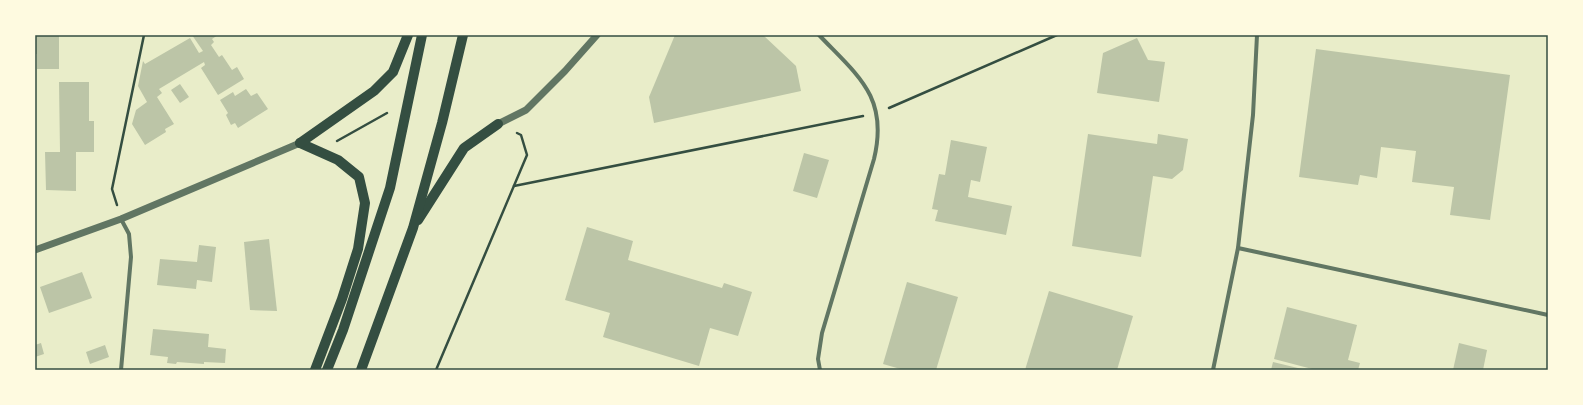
<svg xmlns="http://www.w3.org/2000/svg" width="1583" height="405" font-family="'Space Grotesk',sans-serif">
<rect width="100%" height="100%" fill="#e9edc9"/>
<g fill="#bcc5a7">
<path d="M 35,35 L 59,35 L 59,69 L 37,69 L 37,54 L 35,54 Z"/>
<path d="M 192,35 L 218,35 L 212,39 L 214,42 L 211,45 L 219,57 L 222,55 L 232,70 L 237,67 L 244,79 L 218,95 L 201,68 L 205,65 L 204,62 L 159,89 L 162,93 L 157,97 L 174,124 L 165,129 L 166,132 L 145,145 L 132,124 L 136,110 L 147,102 L 138,86 L 143,61 L 145,64 L 190,38 L 199,53 L 203,51 Z"/>
<path d="M 675,35 L 763,35 L 796,66 L 801,91 L 654,123 L 649,97 Z"/>
<path d="M 1137,38 L 1148,60 L 1165,62 L 1159,102 L 1097,93 L 1103,53 Z"/>
<path d="M 1316,49 L 1510,75 L 1490,220 L 1450,215 L 1454,187 L 1412,182 L 1416,151 L 1381,147 L 1377,178 L 1360,175 L 1358,185 L 1299,177 Z"/>
<path d="M 59,82 L 89,82 L 89,121 L 94,121 L 94,152 L 76,152 L 76,191 L 46,190 L 45,152 L 60,152 Z"/>
<path d="M 180,84 L 189,97 L 180,103 L 171,90 Z"/>
<path d="M 246,89 L 251,96 L 257,93 L 268,109 L 238,128 L 235,123 L 231,125 L 226,115 L 228,113 L 220,100 L 233,92 L 235,96 Z"/>
<path d="M 1088,134 L 1157,144 L 1158,134 L 1188,139 L 1183,170 L 1172,179 L 1153,176 L 1141,257 L 1072,246 Z"/>
<path d="M 951,140 L 987,147 L 980,182 L 971,180 L 968,197 L 1012,206 L 1006,235 L 935,221 L 938,210 L 932,209 L 939,174 L 945,175 Z"/>
<path d="M 804,153 L 829,160 L 817,198 L 793,191 Z"/>
<path d="M 587,227 L 633,241 L 628,260 L 722,288 L 724,283 L 752,292 L 738,336 L 710,328 L 699,366 L 603,337 L 610,313 L 565,300 Z"/>
<path d="M 269,239 L 277,311 L 250,310 L 244,242 Z"/>
<path d="M 199,245 L 216,247 L 212,282 L 197,280 L 196,289 L 157,285 L 160,259 L 197,262 Z"/>
<path d="M 82,272 L 92,298 L 49,313 L 40,287 Z"/>
<path d="M 907,282 L 958,297 L 936,370 L 904,370 L 883,364 Z"/>
<path d="M 1049,291 L 1133,316 L 1117,370 L 1025,370 Z"/>
<path d="M 1287,307 L 1357,325 L 1348,360 L 1360,363 L 1358,370 L 1316,370 L 1274,359 Z"/>
<path d="M 153,329 L 209,334 L 208,347 L 226,349 L 225,363 L 204,362 L 204,364 L 177,362 L 176,364 L 167,363 L 168,357 L 150,355 Z"/>
<path d="M 41,343 L 44,354 L 35,357 L 35,345 Z"/>
<path d="M 1459,343 L 1487,350 L 1483,370 L 1453,370 Z"/>
<path d="M 105,345 L 109,357 L 90,364 L 86,352 Z"/>
<path d="M 1273,362 L 1302,369 L 1302,370 L 1271,370 Z"/>
</g>
<g fill="none" stroke-linecap="round" stroke-linejoin="round">
<g stroke="#344e41" stroke-width="2.5">
<path d="M 889,108 L 1057,35"/>
<path d="M 337,141 L 387,113"/>
<path d="M 514,186 L 863,116"/>
<path d="M 117,205 L 112,189 L 144,35"/>
<path d="M 436,370 L 527,155 L 521,135 L 517,133"/>
</g>
<g stroke="#617663" stroke-width="4">
<path d="M 819,35 C 858,76 889,97 874,159 L 822,333 L 818,359 L 820,370"/>
<path d="M 1238,248 L 1548,315"/>
<path d="M 121,370 L 131,257 L 129,234 L 121,219"/>
<path d="M 1213,370 L 1238,248 L 1253,115 L 1257,35"/>
</g>
<g stroke="#617663" stroke-width="7">
<path d="M 498,124 L 526,110 L 565,71 L 597,35"/>
<path d="M 35,250 L 121,219 L 300,143"/>
</g>
<g stroke="#344e41" stroke-width="10">
<path d="M 300,143 L 338,160 L 359,177 L 365,203 L 358,249 L 342,299 L 315,370"/>
<path d="M 300,143 L 374,91 L 393,72 L 408,35"/>
<path d="M 418,220 L 464,148 L 498,124"/>
<path d="M 327,370 L 343,330 L 390,188 L 422,35"/>
<path d="M 361,370 L 413,228 L 442,123 L 463,35"/>
</g>
</g>
<rect width="1583" height="405" fill="none" stroke="#fefae0" stroke-width="72"/>
<rect x="36" y="36" width="1511" height="333" fill="none" stroke="#344e41" stroke-width="1.5"/>
</svg>
